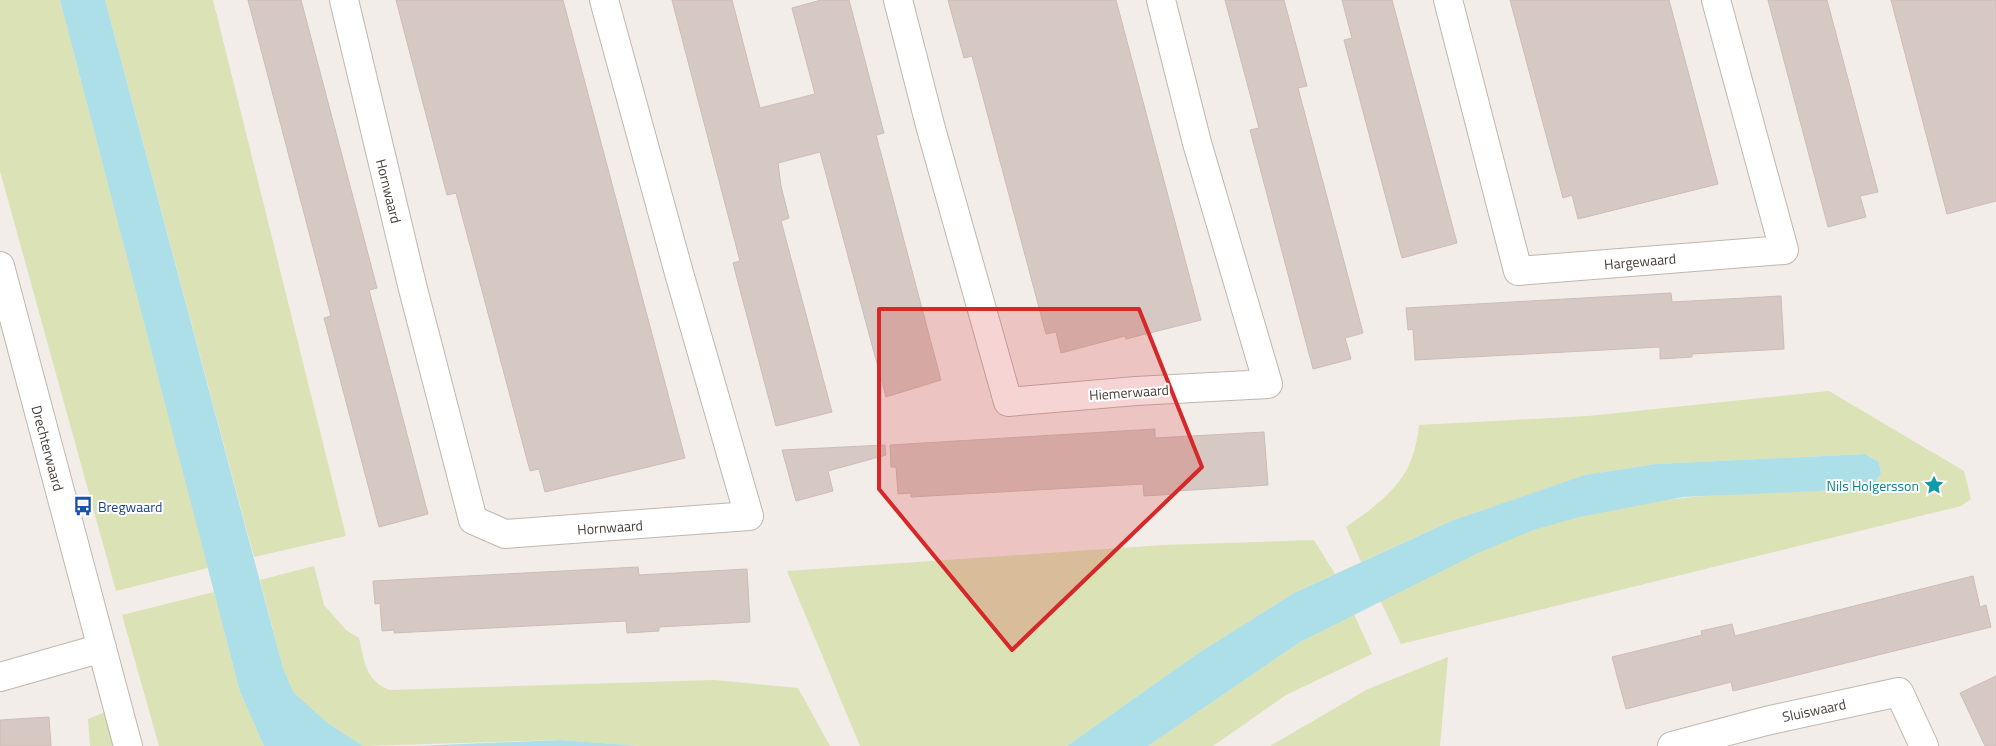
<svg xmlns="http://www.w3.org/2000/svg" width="1996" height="746" font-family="'Titillium Web',sans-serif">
<rect width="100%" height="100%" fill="#f2ede9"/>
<g fill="#dae2b6">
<path d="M 0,0 L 60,0 L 208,568 L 116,591 L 0,171 Z"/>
<path d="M 105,0 L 213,0 L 346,536 L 254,557 Z"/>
<path d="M 1829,391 L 1964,471 L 1971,499 L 1961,506 L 1401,644 L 1380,600 C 1430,576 1480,549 1532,530 C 1637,492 1752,494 1862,489 L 1876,482 L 1881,473 L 1879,462 L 1865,454 L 1656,464 L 1586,475 L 1451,521 L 1361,562 L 1346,527 C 1387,498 1414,479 1419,425 L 1588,416 Z"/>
<path d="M 1314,540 L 1335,574 L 1294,593 L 1197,654 L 1067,746 L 860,746 L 787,571 L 1163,545 Z"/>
<path d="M 314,566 L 324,605 L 346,630 L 359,638 C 364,660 366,682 390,690 L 714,680 L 798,688 L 830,746 L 640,746 L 561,740 L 363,746 L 325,721 L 292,692 L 283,668 L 260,580 Z"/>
<path d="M 214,592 L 240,692 L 264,746 L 159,746 L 122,615 Z"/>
<path d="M 1354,614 L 1372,654 L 1286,695 L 1213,746 L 1148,746 L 1300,642 Z"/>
<path d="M 1448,657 L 1440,746 L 1270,746 L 1368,689 Z"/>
<path d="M 108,711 L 117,746 L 90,746 L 88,719 Z"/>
</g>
<g fill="#acdfe8">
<path d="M 60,0 L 105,0 L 283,668 L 293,692 L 325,721 L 363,746 L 264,746 L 240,692 Z"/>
<path d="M 1865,454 L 1879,462 L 1881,473 L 1876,482 L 1862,489 L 1683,497 L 1579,517 L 1533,530 L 1478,553 L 1300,642 L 1148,746 L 1067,746 L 1197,654 L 1294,593 L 1451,521 L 1585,475 L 1656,464 Z"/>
<path d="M 561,740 L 640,746 L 416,746 Z"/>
</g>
<g fill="#d6c9c3" stroke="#cdbcb4">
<path d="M 248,0 L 301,0 L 377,288 L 369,290 L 428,514 L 379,527 L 324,318 L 331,316 Z"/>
<path d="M 396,0 L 563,0 L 685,458 L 545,492 L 539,469 L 530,471 L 456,193 L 447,195 Z"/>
<path d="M 672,0 L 732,0 L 760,108 L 815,94 L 792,8 L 821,0 L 849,0 L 884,133 L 876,135 L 941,380 L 886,397 L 820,152 L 778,163 L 781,186 L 789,218 L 781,221 L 832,412 L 776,426 L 733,263 L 740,261 Z"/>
<path d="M 948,0 L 1116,0 L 1201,320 L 1126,339 L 1125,336 L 1061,353 L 1056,332 L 1046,334 L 972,56 L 964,58 Z"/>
<path d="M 1225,0 L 1284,0 L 1307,86 L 1298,88 L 1363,333 L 1345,338 L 1351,359 L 1313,369 L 1250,130 L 1259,128 Z"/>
<path d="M 1342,0 L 1392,0 L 1457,243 L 1402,258 L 1344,40 L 1352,38 Z"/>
<path d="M 1510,0 L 1669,0 L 1718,184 L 1578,219 L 1572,195 L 1563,198 Z"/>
<path d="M 1768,0 L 1827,0 L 1878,192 L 1860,196 L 1866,217 L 1828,227 Z"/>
<path d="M 1891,0 L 1996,0 L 1996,201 L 1947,214 Z"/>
<path d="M 1671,293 L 1672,302 L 1781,296 L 1784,349 L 1692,354 L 1692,357 L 1660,359 L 1660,347 L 1415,360 L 1413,329 L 1408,330 L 1406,308 Z"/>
<path d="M 1155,429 L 1155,438 L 1264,432 L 1268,485 L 1176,491 L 1176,494 L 1144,496 L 1143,484 L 911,497 L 911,493 L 898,494 L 896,467 L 891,467 L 890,445 Z"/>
<path d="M 885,445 L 886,455 L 828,471 L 833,491 L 796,501 L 782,450 Z"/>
<path d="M 638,567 L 639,575 L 747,569 L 750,622 L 659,627 L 659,631 L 627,633 L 626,621 L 394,633 L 394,630 L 382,631 L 380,603 L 375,604 L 373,581 Z"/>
<path d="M 1973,576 L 1980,607 L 1986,605 L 1991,627 L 1733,691 L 1731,682 L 1626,709 L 1612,657 L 1702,635 L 1701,631 L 1732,624 L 1735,636 Z"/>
<path d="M 1996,676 L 1996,746 L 1985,746 L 1960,693 Z"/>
<path d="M 49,717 L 51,746 L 0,746 L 0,720 Z"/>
</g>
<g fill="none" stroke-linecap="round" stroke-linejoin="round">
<defs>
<g id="minor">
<path d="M 344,0 L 412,285 L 473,520 L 505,534 L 749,516 L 679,273 L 604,0"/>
<path d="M 898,0 L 930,125 L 1008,402 L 1136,391 L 1268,384 L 1197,143 L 1161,0"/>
<path d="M 1448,0 L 1518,271 L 1784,250 L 1716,0"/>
<path d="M 0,677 L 102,648"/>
<path d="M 1672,746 L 1766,721 L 1899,692 L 1924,746"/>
</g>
<path id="tertiary" d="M 0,266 L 128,746"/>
</defs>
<use href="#minor" stroke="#c0b6af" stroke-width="30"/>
<use href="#tertiary" stroke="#c0b6af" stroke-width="30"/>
<use href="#minor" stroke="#fff" stroke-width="28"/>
<use href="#tertiary" stroke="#fff" stroke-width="28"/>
</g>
<path fill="#d62828" fill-opacity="0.2" stroke="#d62828" stroke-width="4" stroke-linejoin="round" d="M 879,309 L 1139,309 L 1202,467 L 1012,650 L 879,489 Z"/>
<defs>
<symbol id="sight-bare" viewBox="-9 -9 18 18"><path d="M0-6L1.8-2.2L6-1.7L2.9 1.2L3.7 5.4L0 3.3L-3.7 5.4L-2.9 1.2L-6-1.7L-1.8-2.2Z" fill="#0f9aa8" stroke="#fff" stroke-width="2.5" paint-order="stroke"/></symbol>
<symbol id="bus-bare" viewBox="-9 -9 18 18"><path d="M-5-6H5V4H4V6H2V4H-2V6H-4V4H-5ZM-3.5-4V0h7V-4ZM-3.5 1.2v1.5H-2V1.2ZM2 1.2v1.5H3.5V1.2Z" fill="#1a4fb4" stroke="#fff" stroke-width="2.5" paint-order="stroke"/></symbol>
</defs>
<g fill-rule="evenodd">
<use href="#sight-bare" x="1920" y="471" width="28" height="28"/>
<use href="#bus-bare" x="69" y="492" width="28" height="28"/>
</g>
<g text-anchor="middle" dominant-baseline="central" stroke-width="4" stroke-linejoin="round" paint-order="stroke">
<g font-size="14" fill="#453d38" stroke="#fff">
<text transform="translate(389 191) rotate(76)">Hornwaard</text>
<text transform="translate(1640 261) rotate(-5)">Hargewaard</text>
<text transform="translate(1129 392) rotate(-4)">Hiemerwaard</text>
<text transform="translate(48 448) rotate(75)">Drechterwaard</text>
<text transform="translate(610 527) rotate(-4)">Hornwaard</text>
<text transform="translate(1814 710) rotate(-12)">Sluiswaard</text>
</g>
<g font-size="14" fill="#0d838f" stroke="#fff" text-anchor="end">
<text x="1919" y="485">Nils Holgersson</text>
</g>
<g font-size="14" fill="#164399" stroke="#fff" text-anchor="start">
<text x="98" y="506">Bregwaard</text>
</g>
</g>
</svg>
